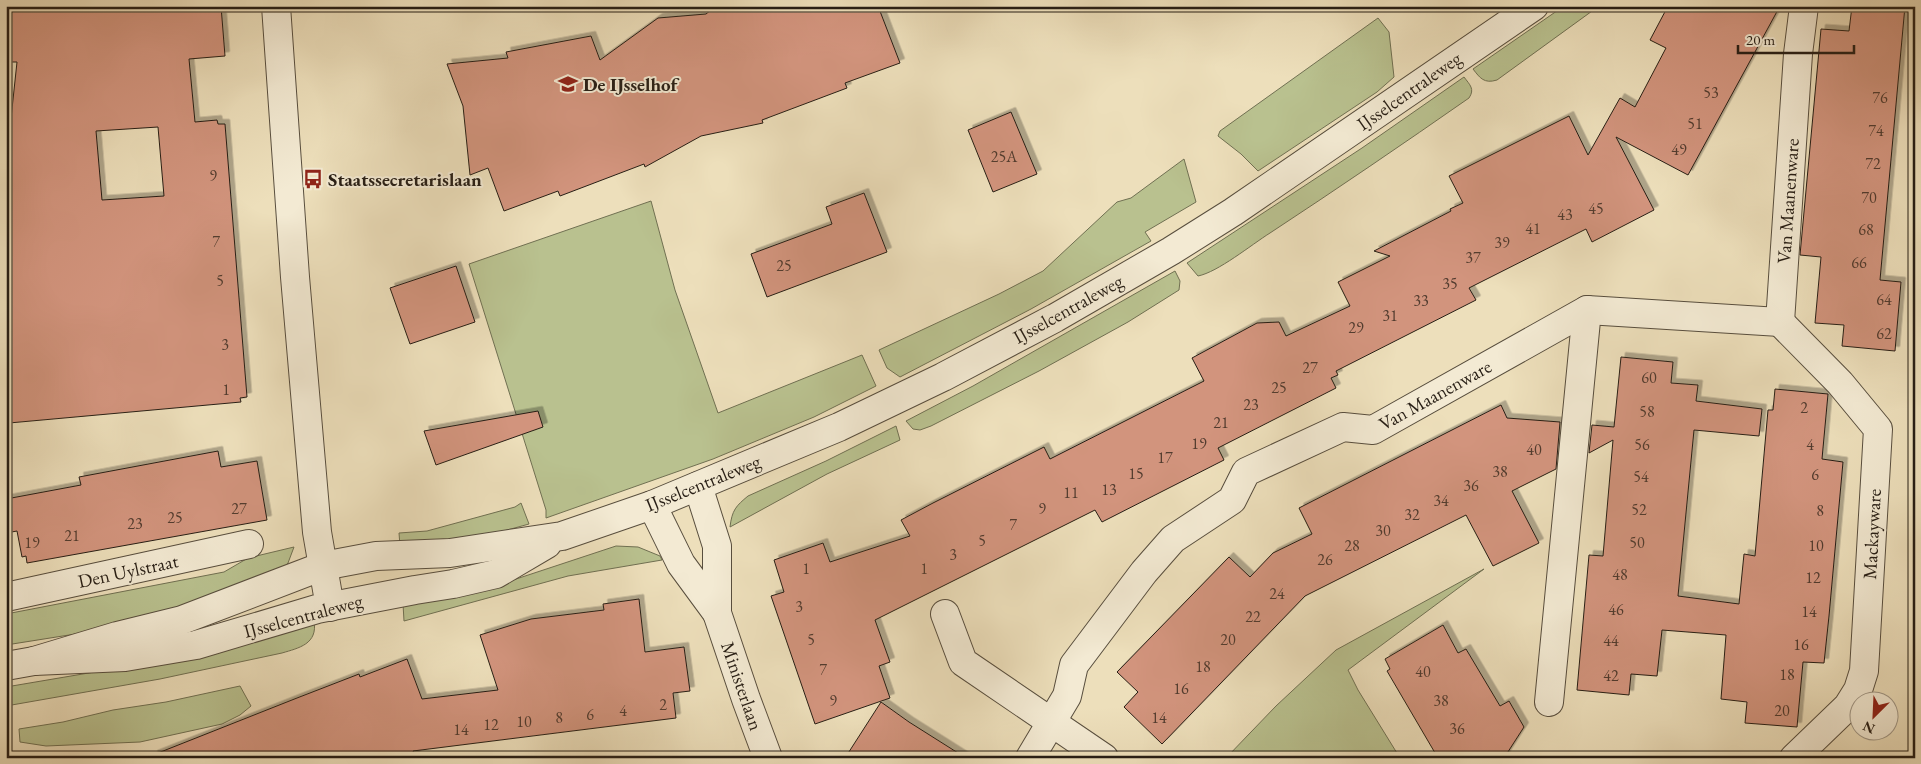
<svg xmlns="http://www.w3.org/2000/svg" width="1921" height="764" font-family="'EB Garamond',serif">
<defs>
<filter id="shadow"><feDropShadow dx="4.5" dy="-4.5" stdDeviation="0" flood-color="#0004"/></filter>
</defs>
<rect width="100%" height="100%" fill="#eddfbb"/>
<filter id="stains"><feTurbulence type="fractalNoise" baseFrequency=".004" numOctaves="4"/><feColorMatrix values="0 0 0 0 .2 0 0 0 0 .09 0 0 0 0 .02 0 0 0 .5 -.17"/></filter>
<radialGradient id="worn" r=".72"><stop offset=".6" stop-color="#630" stop-opacity="0"/><stop offset="1" stop-color="#630" stop-opacity=".3"/></radialGradient>
<g fill="#b9c18f" stroke="#707052">
<path d="M 1564,6 L 1599,6 L 1497,80 C 1484,84 1480,78 1473,69 Z"/>
<path d="M 1378,18 L 1389,32 L 1394,77 L 1377,92 L 1258,171 L 1241,154 L 1218,136 L 1220,131 Z"/>
<path d="M 1464,77 C 1470,85 1475,89 1469,98 C 1403,144 1337,189 1270,233 C 1251,245 1218,272 1198,276 L 1187,263 L 1362,148 Z"/>
<path d="M 1184,159 L 1196,202 L 1145,232 L 1151,241 L 1031,309 L 900,377 L 887,368 L 879,350 L 999,294 L 1043,271 L 1117,202 L 1131,198 Z"/>
<path d="M 651,201 L 675,290 L 718,413 L 862,355 L 876,386 L 814,417 L 713,459 L 546,518 L 546,510 L 469,264 Z"/>
<path d="M 1175,271 L 1180,281 L 1179,290 L 1128,322 L 1039,371 L 931,426 L 920,430 L 913,429 L 906,421 L 973,386 Z"/>
<path d="M 896,426 L 900,440 L 827,474 L 730,527 C 732,510 736,506 748,496 L 826,461 Z"/>
<path d="M 521,503 L 529,524 L 482,537 L 400,546 L 399,533 L 427,531 L 515,507 Z"/>
<path d="M 616,546 L 638,547 L 660,556 L 662,560 L 568,576 L 404,621 L 403,604 L 501,584 Z"/>
<path d="M 294,547 L 288,563 L 278,574 L 249,590 L 88,632 L 6,645 L 6,614 L 224,572 L 248,558 Z"/>
<path d="M 1484,569 L 1348,670 L 1358,690 L 1400,758 L 1226,758 L 1276,706 L 1336,650 Z"/>
<path d="M 314,621 C 318,644 299,648 282,653 L 160,679 L 6,706 L 6,687 L 124,667 Z"/>
<path d="M 240,686 L 251,706 L 240,715 L 222,724 L 140,742 L 46,746 L 20,742 L 19,729 L 63,722 L 113,710 L 166,702 Z"/>
</g>
<g fill="#d2947d" stroke="#271e15" fill-rule="evenodd" filter="url(#shadow)">
<path d="M 6,6 L 221,6 L 225,56 L 189,59 L 195,122 L 217,120 L 218,124 L 225,124 L 247,397 L 240,398 L 241,402 L 9,423 L 6,396 L 6,137 L 9,137 L 17,62 L 6,62 ZM 158,127 L 164,196 L 102,200 L 96,131 Z"/>
<path d="M 716,6 L 878,6 L 900,63 L 845,83 L 847,88 L 762,120 L 763,123 L 701,136 L 645,167 L 644,164 L 560,196 L 558,191 L 504,211 L 488,168 L 470,175 L 463,106 L 447,64 L 508,58 L 506,52 L 591,36 L 600,60 L 658,18 L 706,14 Z"/>
<path d="M 1668,6 L 1780,6 L 1688,175 L 1616,137 L 1654,210 L 1592,242 L 1586,229 L 1469,288 L 1476,300 L 1336,371 L 1338,375 L 1331,378 L 1336,388 L 1218,448 L 1224,460 L 1102,522 L 1095,510 L 875,620 L 890,662 L 879,666 L 890,698 L 815,724 L 771,596 L 784,592 L 774,560 L 823,543 L 830,562 L 910,536 L 901,520 L 933,503 L 1044,447 L 1050,459 L 1204,381 L 1192,358 L 1257,323 L 1279,322 L 1286,336 L 1350,306 L 1338,282 L 1390,256 L 1374,251 L 1451,211 L 1450,209 L 1463,203 L 1449,176 L 1569,116 L 1588,155 L 1620,98 L 1635,107 L 1666,48 L 1650,40 Z"/>
<path d="M 1852,6 L 1905,6 L 1880,280 L 1901,282 L 1895,351 L 1842,346 L 1844,325 L 1815,323 L 1821,257 L 1800,255 L 1821,29 L 1849,31 Z"/>
<path d="M 1011,112 L 1037,174 L 993,192 L 968,130 Z"/>
<path d="M 864,193 L 887,252 L 767,297 L 751,254 L 832,224 L 826,207 Z"/>
<path d="M 456,266 L 475,322 L 410,344 L 390,288 Z"/>
<path d="M 1621,357 L 1673,362 L 1671,383 L 1698,385 L 1696,401 L 1762,409 L 1759,436 L 1694,430 L 1678,596 L 1739,604 L 1744,554 L 1755,556 L 1768,410 L 1773,410 L 1775,389 L 1828,394 L 1822,459 L 1843,462 L 1829,616 L 1824,663 L 1803,662 L 1797,727 L 1745,723 L 1747,702 L 1721,699 L 1726,635 L 1662,630 L 1657,676 L 1631,674 L 1629,695 L 1577,690 L 1589,555 L 1603,556 L 1613,440 L 1589,453 L 1592,425 L 1614,427 Z"/>
<path d="M 1501,405 L 1507,418 L 1560,422 L 1556,469 L 1512,491 L 1539,543 L 1493,566 L 1466,515 L 1305,596 L 1162,744 L 1124,707 L 1138,692 L 1117,672 L 1229,557 L 1250,577 L 1273,553 L 1312,534 L 1299,508 Z"/>
<path d="M 538,411 L 543,427 L 436,465 L 424,431 Z"/>
<path d="M 218,451 L 221,467 L 257,461 L 267,520 L 27,563 L 26,556 L 22,557 L 17,531 L 6,533 L 6,499 L 81,485 L 79,477 Z"/>
<path d="M 639,599 L 645,652 L 684,647 L 690,691 L 673,693 L 676,718 L 413,751 L 416,758 L 154,758 L 153,755 L 297,698 L 359,674 L 360,677 L 407,659 L 422,699 L 498,690 L 480,635 L 531,619 L 604,610 L 603,604 Z"/>
<path d="M 1443,625 L 1458,653 L 1466,649 L 1500,706 L 1509,701 L 1524,727 L 1504,758 L 1438,758 L 1387,671 L 1390,669 L 1385,659 Z"/>
<path d="M 881,702 L 909,722 L 966,758 L 845,758 Z"/>
</g>
<g fill="none" stroke-linecap="round" stroke-linejoin="round">
<defs>
<g id="minor">
<path d="M 276,6 L 295,277 L 317,532 L 330,607"/>
<path d="M 1780,322 L 1840,383 L 1878,429 L 1864,671 L 1858,690 L 1848,706 L 1794,758"/>
<path d="M 1780,322 L 1798,54 L 1804,6"/>
<path d="M 698,486 L 717,546 L 717,613 L 746,699 L 768,758"/>
<path d="M 652,505 L 681,564 L 717,613"/>
<path d="M 6,597 L 249,544"/>
<path d="M 945,614 L 963,662 L 1104,758"/>
<path d="M 1549,702 L 1587,310"/>
<path d="M 1030,758 L 1067,696 L 1074,665 L 1144,572 L 1173,539 L 1232,500 L 1246,472 L 1343,427 L 1373,430 L 1587,310 L 1780,322"/>
</g>
<g id="tertiary">
<path d="M 34,661 L 117,636 L 182,620 L 323,566 L 376,556 L 450,553 L 562,536 L 652,505 L 839,427 L 943,377 L 1055,318 L 1171,251 L 1233,212 L 1534,6"/>
<path d="M 6,666 L 34,661 L 125,657 L 196,645 L 317,609 L 415,590 L 453,584 L 496,574 L 547,544"/>
</g>
</defs>
<use href="#minor" stroke="#584e3e" stroke-width="30"/>
<use href="#tertiary" stroke="#584e3e" stroke-width="30"/>
<use href="#minor" stroke="#f3ead3" stroke-width="28"/>
<use href="#tertiary" stroke="#f3ead3" stroke-width="28"/>
</g>
<defs>
<symbol id="school-bare" viewBox="-9 -9 18 18"><path d="M0-5L7-2L0 1L-7-2ZM-4 1L0 2.5L4 1V4Q0 6-4 4Z" fill="#8f2418" stroke="#f3ead3" stroke-width="2.5" paint-order="stroke"/></symbol>
<symbol id="bus-bare" viewBox="-9 -9 18 18"><path d="M-5-6H5V4H4V6H2V4H-2V6H-4V4H-5ZM-3.5-4V0h7V-4ZM-3.5 1.2v1.5H-2V1.2ZM2 1.2v1.5H3.5V1.2Z" fill="#8f2418" stroke="#f3ead3" stroke-width="2.5" paint-order="stroke"/></symbol>
</defs>
<g fill-rule="evenodd">
<use href="#school-bare" x="554" y="70" width="28" height="28"/>
<use href="#bus-bare" x="299" y="165" width="28" height="28"/>
</g>
<g text-anchor="middle" dominant-baseline="central" stroke-width="4" stroke-linejoin="round" paint-order="stroke">
<g font-size="16" fill="#523c2f">
<text x="1711" y="92">53</text>
<text x="1880" y="97">76</text>
<text x="1695" y="123">51</text>
<text x="1876" y="130">74</text>
<text x="1679" y="149">49</text>
<text x="1004" y="156">25A</text>
<text x="1873" y="163">72</text>
<text x="213" y="175">9</text>
<text x="1869" y="197">70</text>
<text x="1596" y="208">45</text>
<text x="1565" y="214">43</text>
<text x="1533" y="228">41</text>
<text x="1866" y="229">68</text>
<text x="216" y="241">7</text>
<text x="1502" y="242">39</text>
<text x="1473" y="257">37</text>
<text x="1859" y="262">66</text>
<text x="784" y="265">25</text>
<text x="220" y="280">5</text>
<text x="1450" y="283">35</text>
<text x="1884" y="299">64</text>
<text x="1421" y="300">33</text>
<text x="1390" y="315">31</text>
<text x="1356" y="327">29</text>
<text x="1884" y="333">62</text>
<text x="225" y="344">3</text>
<text x="1310" y="367">27</text>
<text x="1649" y="377">60</text>
<text x="1279" y="387">25</text>
<text x="226" y="389">1</text>
<text x="1251" y="404">23</text>
<text x="1804" y="407">2</text>
<text x="1647" y="411">58</text>
<text x="1221" y="422">21</text>
<text x="1199" y="443">19</text>
<text x="1642" y="444">56</text>
<text x="1810" y="444">4</text>
<text x="1534" y="449">40</text>
<text x="1165" y="457">17</text>
<text x="1500" y="471">38</text>
<text x="1136" y="473">15</text>
<text x="1815" y="474">6</text>
<text x="1641" y="476">54</text>
<text x="1471" y="485">36</text>
<text x="1109" y="489">13</text>
<text x="1071" y="492">11</text>
<text x="1441" y="500">34</text>
<text x="239" y="508">27</text>
<text x="1042" y="508">9</text>
<text x="1639" y="509">52</text>
<text x="1820" y="510">8</text>
<text x="1412" y="514">32</text>
<text x="175" y="517">25</text>
<text x="135" y="523">23</text>
<text x="1013" y="524">7</text>
<text x="1383" y="530">30</text>
<text x="72" y="535">21</text>
<text x="982" y="540">5</text>
<text x="32" y="542">19</text>
<text x="1637" y="542">50</text>
<text x="1352" y="545">28</text>
<text x="1816" y="545">10</text>
<text x="953" y="554">3</text>
<text x="1325" y="559">26</text>
<text x="806" y="568">1</text>
<text x="924" y="568">1</text>
<text x="1620" y="574">48</text>
<text x="1813" y="577">12</text>
<text x="1277" y="593">24</text>
<text x="799" y="606">3</text>
<text x="1616" y="609">46</text>
<text x="1809" y="611">14</text>
<text x="1253" y="616">22</text>
<text x="811" y="639">5</text>
<text x="1228" y="639">20</text>
<text x="1611" y="640">44</text>
<text x="1801" y="644">16</text>
<text x="1203" y="666">18</text>
<text x="823" y="669">7</text>
<text x="1423" y="671">40</text>
<text x="1787" y="674">18</text>
<text x="1611" y="675">42</text>
<text x="1181" y="688">16</text>
<text x="833" y="700">9</text>
<text x="1441" y="700">38</text>
<text x="663" y="704">2</text>
<text x="623" y="710">4</text>
<text x="1782" y="710">20</text>
<text x="590" y="714">6</text>
<text x="559" y="717">8</text>
<text x="1159" y="717">14</text>
<text x="524" y="721">10</text>
<text x="491" y="724">12</text>
<text x="1457" y="728">36</text>
<text x="461" y="729">14</text>
</g>
<g font-size="19" font-weight="bold" fill="#271e15" stroke="#f3ead3" text-anchor="start">
<text x="583" y="84">De IJsselhof</text>
<text x="328" y="179">Staatssecretarislaan</text>
</g>
<g font-size="19" fill="#271e15" stroke="#f3ead3">
<text transform="translate(1409 91) rotate(-35)">IJsselcentraleweg</text>
<text transform="translate(1788 201) rotate(-86)">Van Maanenware</text>
<text transform="translate(1068 309) rotate(-29)">IJsselcentraleweg</text>
<text transform="translate(1435 395) rotate(-29)">Van Maanenware</text>
<text transform="translate(703 483) rotate(-22)">IJsselcentraleweg</text>
<text transform="translate(1872 534) rotate(-87)">Mackayware</text>
<text transform="translate(128 571) rotate(-12)">Den Uylstraat</text>
<text transform="translate(303 616) rotate(-15)">IJsselcentraleweg</text>
<text transform="translate(742 686) rotate(71)">Ministerlaan</text>
</g>
</g>
<rect width="1921" height="764" fill="none" stroke="#eddfbb" stroke-width="25"/>
<rect x="8" y="8" width="1906" height="749" fill="none" stroke="#271e15" stroke-width="2.5"/>
<rect x="12" y="12" width="1896" height="739" fill="none" stroke="#271e15"/>
<g transform="translate(1874 716) rotate(204)"><circle r="24" fill="#f3ead3" stroke="#a19887"/>
<path d="M0-4L9 19L0 12L-9 19Z" fill="#8f2418"/>
<text y="-8" font-size="14" font-weight="bold" text-anchor="middle" fill="#271e15">N</text>
</g>
<path d="M1738 45v8h116v-8" fill="none" stroke="#271e15" stroke-width="2.5"/>
<text x="1746" y="45" font-size="15" fill="#271e15" stroke="#f3ead3" stroke-width="4" paint-order="stroke">20 m</text>
<rect width="100%" height="100%" filter="url(#stains)"/>
<rect width="100%" height="100%" fill="url(#worn)"/>
</svg>
